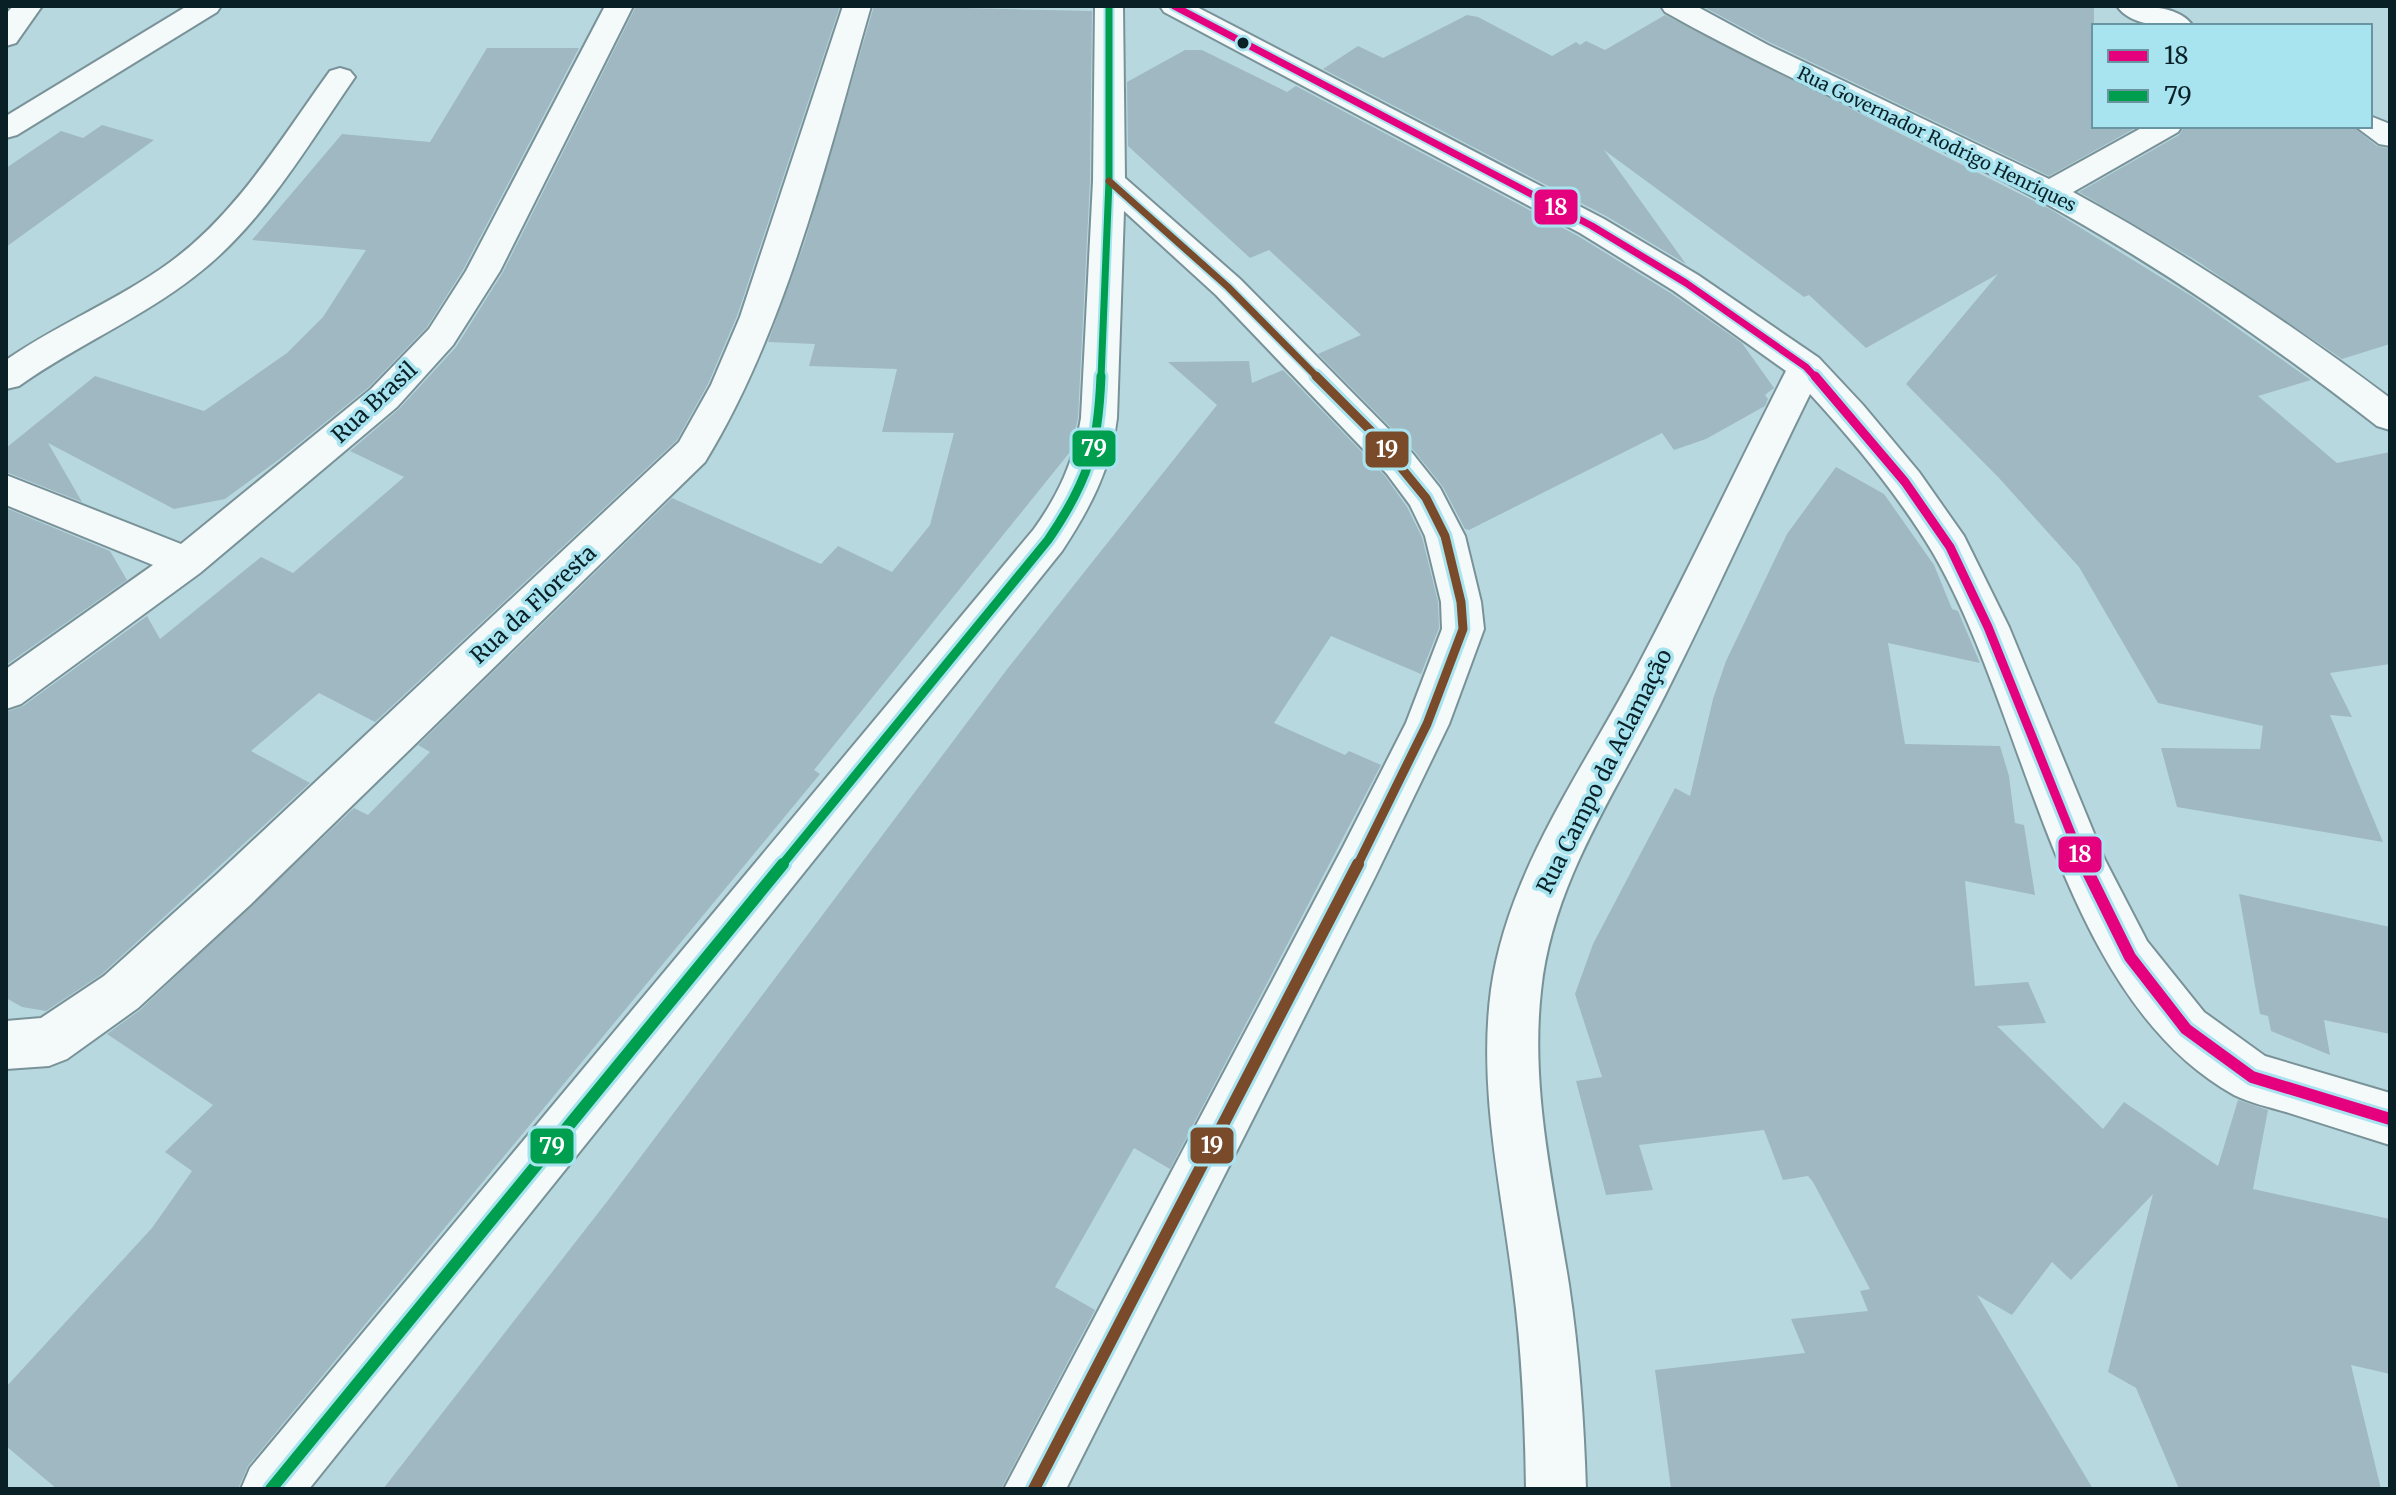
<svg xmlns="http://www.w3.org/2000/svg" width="2396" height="1495" font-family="Merriweather,serif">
<rect width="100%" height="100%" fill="#b8d8e0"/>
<g fill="#a0b8c1">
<path d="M 636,6 L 840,6 L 737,316 L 708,384 L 677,440 L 375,722 L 319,693 L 251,751 L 310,783 L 102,974 L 46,1011 L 22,1007 L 6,998 L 6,712 L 23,706 L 147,616 L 160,639 L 261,557 L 293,573 L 404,477 L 350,451 L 399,409 L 456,347 L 503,272 Z"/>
<path d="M 874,6 L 1092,11 L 1090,181 L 1078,418 L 1070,452 L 814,770 L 820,774 L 248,1466 L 238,1489 L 57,1489 L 6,1446 L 6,1387 L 152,1228 L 192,1171 L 165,1152 L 213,1105 L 107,1034 L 140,1010 L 354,808 L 368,815 L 430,752 L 418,745 L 672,498 L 821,564 L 838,546 L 892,572 L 930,525 L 954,433 L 882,432 L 897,369 L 809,366 L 815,344 L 768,342 L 805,241 Z"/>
<path d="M 1702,6 L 2094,6 L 2094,126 L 2139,126 L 2049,176 L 1769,42 Z"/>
<path d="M 1467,15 L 1478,17 L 1552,56 L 1576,42 L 1580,45 L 1586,41 L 1605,50 L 1665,15 L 2050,209 L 2193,297 L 2311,380 L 2258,396 L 2337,463 L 2390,452 L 2390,664 L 2330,673 L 2352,717 L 2330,715 L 2383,842 L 2177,807 L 2161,748 L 2260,749 L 2263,726 L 2158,703 L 2079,567 L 1999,478 L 1906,384 L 1998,274 L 1866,348 L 1809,295 L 1804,297 L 1604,150 L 1686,264 L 1606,216 L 1323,69 L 1358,46 L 1383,58 Z"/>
<path d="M 487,48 L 579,48 L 463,270 L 427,327 L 369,387 L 281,458 L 225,499 L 174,509 L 48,443 L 82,502 L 6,472 L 6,448 L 95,376 L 204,411 L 287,353 L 323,317 L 366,250 L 252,240 L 342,134 L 430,142 Z"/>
<path d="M 1185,50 L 1202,50 L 1287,92 L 1296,86 L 1578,236 L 1672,294 L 1742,343 L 1774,388 L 1765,395 L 1768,399 L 1765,406 L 1706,439 L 1674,450 L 1662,433 L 1469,530 L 1465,529 L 1443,487 L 1415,452 L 1318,354 L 1361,335 L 1269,250 L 1250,258 L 1128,146 L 1127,82 Z"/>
<path d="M 102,125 L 154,140 L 6,247 L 6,168 L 61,131 L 83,138 Z"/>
<path d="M 2185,126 L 2352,126 L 2377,146 L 2390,149 L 2390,344 L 2342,359 L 2197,261 L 2079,192 L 2179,135 Z"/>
<path d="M 1249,361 L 1252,383 L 1283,370 L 1385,476 L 1407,507 L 1422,537 L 1438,602 L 1439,628 L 1421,674 L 1331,636 L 1274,723 L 1345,755 L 1349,751 L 1381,765 L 1170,1169 L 1134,1148 L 1055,1287 L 1095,1310 L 1001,1489 L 383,1489 L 609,1199 L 1008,668 L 1217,405 L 1168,362 Z"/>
<path d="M 1836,467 L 1884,494 L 1896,511 L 1934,565 L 1952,609 L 1958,611 L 1980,663 L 1888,643 L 1905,744 L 2000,746 L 2009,776 L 2015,823 L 2024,825 L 2035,895 L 1965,881 L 1975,986 L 2028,982 L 2046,1023 L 1997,1026 L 2103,1129 L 2124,1102 L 2218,1166 L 2238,1100 L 2268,1110 L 2253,1189 L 2390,1219 L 2390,1374 L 2351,1365 L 2381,1489 L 2179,1489 L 2136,1388 L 2108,1372 L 2153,1194 L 2071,1280 L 2052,1262 L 2012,1315 L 1977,1295 L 2093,1489 L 1671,1489 L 1655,1370 L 1805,1353 L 1791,1319 L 1868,1311 L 1860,1291 L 1870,1289 L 1813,1182 L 1808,1176 L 1783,1180 L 1764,1130 L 1639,1145 L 1653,1190 L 1606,1195 L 1576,1081 L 1602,1077 L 1575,994 L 1593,944 L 1675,788 L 1690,796 L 1713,699 L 1726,661 L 1787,534 Z"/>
<path d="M 6,508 L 110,551 L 127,580 L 6,665 Z"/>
<path d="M 2239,894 L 2390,927 L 2390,1034 L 2324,1020 L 2330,1055 L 2271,1031 L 2268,1016 L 2260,1014 Z"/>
</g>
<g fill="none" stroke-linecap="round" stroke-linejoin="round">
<defs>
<g id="minor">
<path d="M 13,6 L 42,6 L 16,43 L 6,46 L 6,14 Z"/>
<path d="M 187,6 L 221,6 L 217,12 L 17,135 L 6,138 L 6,116 Z"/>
<path d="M 605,6 L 633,6 L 500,271 L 453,345 L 397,407 L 200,573 L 21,704 L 6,709 L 6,669 L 153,565 L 6,505 L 6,475 L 181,544 L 371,389 L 429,329 L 466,271 Z"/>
<path d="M 843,6 L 871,6 C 828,155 786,330 705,462 L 250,905 L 138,1008 L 67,1059 L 49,1066 L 6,1069 L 6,1021 L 41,1018 L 104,976 L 216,875 L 679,442 L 711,385 L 740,317 Z"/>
<path d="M 1095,6 L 1123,6 L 1125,178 L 1240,279 L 1413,454 L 1440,488 L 1465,536 L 1481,602 L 1484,629 L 1449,724 L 1375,877 L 1066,1489 L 1004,1489 L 1343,847 L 1406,723 L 1442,629 L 1441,602 L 1425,536 L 1410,505 L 1387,474 L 1216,295 L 1124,211 L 1117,418 C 1111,469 1090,508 1062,551 L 309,1489 L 241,1489 L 250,1468 L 1034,529 C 1059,494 1074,461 1081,418 L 1093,181 Z"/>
<path d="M 1160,6 L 1195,6 L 1604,219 L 1698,275 L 1819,358 L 1863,405 L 1919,472 L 1964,536 L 2009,627 L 2105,860 L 2147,941 L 2204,1012 L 2265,1056 L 2390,1093 L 2390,1145 C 2355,1134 2320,1123 2286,1112 C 2269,1107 2250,1103 2234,1095 C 2058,997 2028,715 1933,553 C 1899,496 1855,443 1810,394 C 1761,493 1716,594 1666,693 C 1618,789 1552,882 1541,991 C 1530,1090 1554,1188 1569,1285 C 1579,1352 1584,1421 1586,1489 L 1526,1489 C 1525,1420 1522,1352 1513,1284 C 1501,1187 1478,1088 1491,990 C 1507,874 1580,774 1634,673 C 1687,573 1735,471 1786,371 L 1674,291 L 1580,233 L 1164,12 Z"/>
<path d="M 1661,6 L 1696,6 L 1768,45 L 2049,179 L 2145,126 L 2182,126 L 2178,132 L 2073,192 C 2184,253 2289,322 2390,398 L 2390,430 L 2377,426 C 2259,334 2135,249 2002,180 C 1891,122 1775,74 1665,12 Z"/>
<path d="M 2117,6 C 2141,6 2178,4 2193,26 C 2169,26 2132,28 2117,6 Z"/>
<path d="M 340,68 L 350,71 L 355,77 C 307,146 262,225 195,276 C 140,319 75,346 19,386 L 6,389 L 6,360 C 58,324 118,300 169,263 C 237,214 282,137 330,71 Z"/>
<path d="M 2370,116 L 2390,124 L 2390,146 L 2379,144 L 2355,126 L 2370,126 Z"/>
</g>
</defs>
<use href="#minor" stroke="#799298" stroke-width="4"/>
<use href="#minor" fill="#f4f9fa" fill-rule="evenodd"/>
<defs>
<path id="bus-1-far2" d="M 1174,6 L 1592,226 L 1686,283 L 1806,367 L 1816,378"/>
<path id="bus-1-far1" d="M 1815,376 L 1905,482 L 1950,547 L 1988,627 L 2084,866"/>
<path id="bus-1" d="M 2084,864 L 2130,957 L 2186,1029 L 2252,1077 L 2390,1119"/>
<path id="bus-2-far2" d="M 1101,378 L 1109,181 L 1109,6"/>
<path id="bus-2-far1" d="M 781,866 L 1048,540 C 1089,480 1098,448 1101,376"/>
<path id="bus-2" d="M 271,1489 L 783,864"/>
<path id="bus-3-far2" d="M 1109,181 L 1228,287 L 1318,378"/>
<path id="bus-3-far1" d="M 1316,376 L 1371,431 L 1426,498 L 1445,536 L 1461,602 L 1463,629 L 1427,724 L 1357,866"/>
<path id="bus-3" d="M 1034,1489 L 1358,864"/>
</defs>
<use href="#bus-1-far2" stroke="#a8e3f0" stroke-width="11"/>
<use href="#bus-1-far1" stroke="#a8e3f0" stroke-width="15"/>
<use href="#bus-1" stroke="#a8e3f0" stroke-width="18"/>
<use href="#bus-2-far2" stroke="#a8e3f0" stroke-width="11"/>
<use href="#bus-2-far1" stroke="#a8e3f0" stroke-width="15"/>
<use href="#bus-2" stroke="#a8e3f0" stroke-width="18"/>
<use href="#bus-3-far2" stroke="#a8e3f0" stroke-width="11"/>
<use href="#bus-3-far1" stroke="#a8e3f0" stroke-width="15"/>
<use href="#bus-3" stroke="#a8e3f0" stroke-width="18"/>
<use href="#bus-1-far2" stroke="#e5007d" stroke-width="7"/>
<use href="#bus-1-far1" stroke="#e5007d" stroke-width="9"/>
<use href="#bus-1" stroke="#e5007d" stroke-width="12"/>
<use href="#bus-2-far2" stroke="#009f4f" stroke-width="7"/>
<use href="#bus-2-far1" stroke="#009f4f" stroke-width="9"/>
<use href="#bus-2" stroke="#009f4f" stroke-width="12"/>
<use href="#bus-3-far2" stroke="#7a4b2a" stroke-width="7"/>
<use href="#bus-3-far1" stroke="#7a4b2a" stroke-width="9"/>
<use href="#bus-3" stroke="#7a4b2a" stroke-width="12"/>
</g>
<circle fill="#092126" stroke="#a8e3f0" stroke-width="3" cx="1243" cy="43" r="7"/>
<g text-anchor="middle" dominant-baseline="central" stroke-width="7" stroke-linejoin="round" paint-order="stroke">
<g font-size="18" fill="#092126" stroke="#a8e3f0">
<text transform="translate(1937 139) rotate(26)">Rua Governador Rodrigo Henriques</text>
</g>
<g font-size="22" fill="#092126" stroke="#a8e3f0">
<text transform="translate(374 402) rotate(-43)">Rua Brasil</text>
<text transform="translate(533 604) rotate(-43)">Rua da Floresta</text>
<text transform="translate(1604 771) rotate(-63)">Rua Campo da Aclamação</text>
</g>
</g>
<g stroke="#a8e3f0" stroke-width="3">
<rect x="1533" y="188" width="46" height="38" rx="8" fill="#e5007d"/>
<rect x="1071" y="429" width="46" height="39" rx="8" fill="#009f4f"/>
<rect x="1364" y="430" width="46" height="39" rx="8" fill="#7a4b2a"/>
<rect x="2057" y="835" width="46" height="39" rx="8" fill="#e5007d"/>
<rect x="1189" y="1126" width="46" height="39" rx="8" fill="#7a4b2a"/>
<rect x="529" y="1127" width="46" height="38" rx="8" fill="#009f4f"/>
</g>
<g font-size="22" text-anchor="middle" font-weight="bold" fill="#fff">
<text x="1556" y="215">18</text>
<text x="1094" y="456">79</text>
<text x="1387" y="457">19</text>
<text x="2080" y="862">18</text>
<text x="1212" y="1153">19</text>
<text x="552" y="1154">79</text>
</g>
<rect width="2396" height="1495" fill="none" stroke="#092126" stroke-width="16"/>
<rect x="2092" y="24" width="280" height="104" fill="#a8e3f0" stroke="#68959f" stroke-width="2"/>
<rect x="2108" y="50" width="40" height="12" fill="#e5007d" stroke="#68959f" stroke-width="2"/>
<text x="2164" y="64" font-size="24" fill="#092126">18</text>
<rect x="2108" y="90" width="40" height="12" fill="#009f4f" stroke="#68959f" stroke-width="2"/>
<text x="2164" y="104" font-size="24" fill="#092126">79</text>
</svg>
